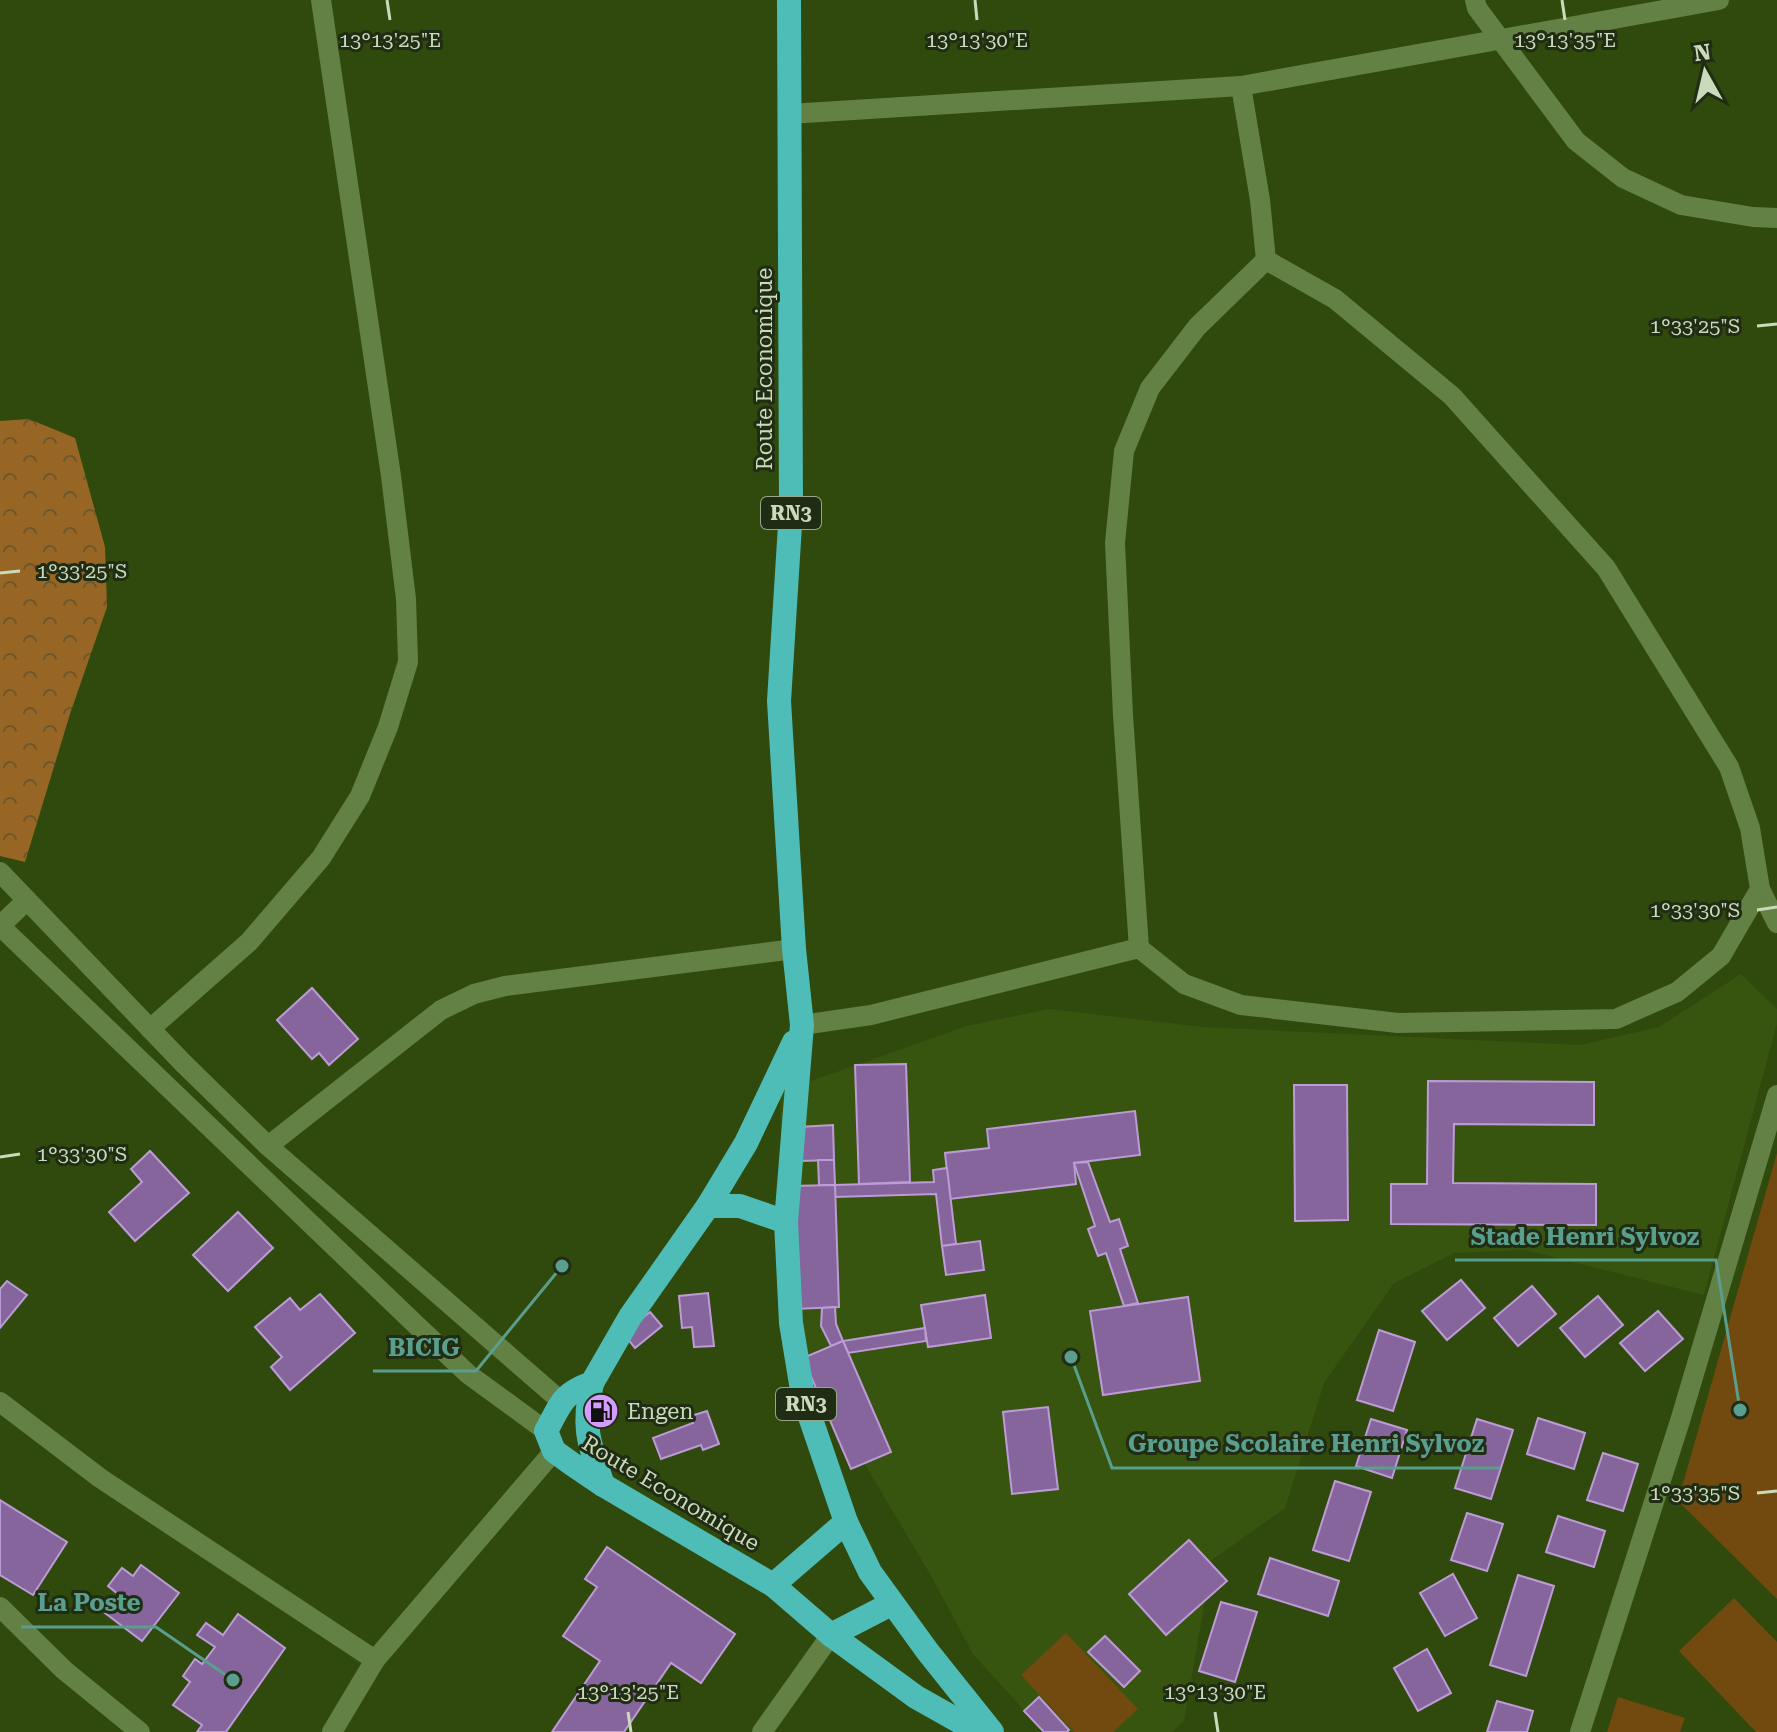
<svg xmlns="http://www.w3.org/2000/svg" width="1777" height="1732" font-family="'Roboto Serif',serif">
<defs>
<pattern id="forest-crowns" width="20" height="18" patternUnits="userSpaceOnUse" patternTransform="scale(2)"><rect width="20" height="18" fill="#976624"/><path d="M2 6a3 3 0 1 1 6 0M12 15a3 3 0 1 1 6 0" fill="none" stroke="#6e562d"/></pattern>
</defs>
<rect width="100%" height="100%" fill="#304a0d"/>
<path fill="#37550f" d="M 1741,974 L 1777,1009 L 1777,1023 L 1704,1295 L 1525,1250 L 1454,1253 L 1394,1283 L 1324,1383 L 1285,1508 L 1212,1560 L 1184,1721 L 1172,1732 L 1044,1732 L 973,1654 L 930,1574 L 785,1330 L 780,1092 L 967,1026 L 1049,1009 L 1203,1027 L 1580,1045 L 1659,1027 Z"/>
<path fill="url(#forest-crowns)" d="M 29,419 L 75,438 L 105,547 L 107,607 L 70,714 L 25,862 L 0,856 L 0,421 Z"/>
<g fill="#72490f">
<path d="M 1777,1153 L 1777,1599 L 1678,1501 Z"/>
<path d="M 1734,1598 L 1777,1642 L 1777,1732 L 1756,1732 L 1679,1651 Z"/>
<path d="M 1066,1633 L 1138,1709 L 1113,1732 L 1074,1732 L 1021,1675 Z"/>
<path d="M 1618,1697 L 1685,1718 L 1680,1732 L 1607,1732 Z"/>
</g>
<g fill="#85659c" stroke="#bd9bd6" stroke-width="2">
<path d="M 312,988 L 358,1039 L 329,1065 L 319,1053 L 312,1059 L 277,1020 Z"/>
<path d="M 906,1064 L 910,1182 L 859,1184 L 855,1065 Z"/>
<path d="M 1428,1081 L 1594,1082 L 1594,1125 L 1454,1124 L 1453,1183 L 1596,1184 L 1596,1225 L 1391,1224 L 1391,1184 L 1427,1184 Z"/>
<path d="M 1294,1085 L 1347,1085 L 1348,1220 L 1295,1221 Z"/>
<path d="M 1135,1111 L 1140,1155 L 1074,1163 L 1076,1184 L 950,1199 L 945,1153 L 989,1148 L 987,1129 Z"/>
<path d="M 833,1125 L 834,1160 L 799,1161 L 798,1127 Z"/>
<path d="M 150,1151 L 189,1193 L 135,1241 L 109,1212 L 142,1182 L 131,1169 Z"/>
<path d="M 818,1160 L 834,1160 L 835,1185 L 819,1185 Z"/>
<path d="M 1088,1162 L 1110,1222 L 1119,1219 L 1128,1246 L 1120,1249 L 1138,1303 L 1124,1306 L 1106,1253 L 1098,1256 L 1088,1229 L 1095,1226 L 1074,1163 Z"/>
<path d="M 947,1168 L 956,1244 L 942,1246 L 936,1194 L 835,1197 L 835,1185 L 934,1182 L 933,1170 Z"/>
<path d="M 835,1185 L 839,1307 L 795,1309 L 791,1186 Z"/>
<path d="M 238,1212 L 273,1248 L 228,1291 L 193,1255 Z"/>
<path d="M 980,1241 L 984,1270 L 946,1275 L 942,1246 Z"/>
<path d="M 1461,1280 L 1485,1308 L 1447,1340 L 1422,1311 Z"/>
<path d="M 7,1281 L 27,1295 L 0,1328 L 0,1289 Z"/>
<path d="M 1532,1286 L 1556,1314 L 1518,1346 L 1494,1318 Z"/>
<path d="M 708,1293 L 714,1346 L 694,1347 L 692,1327 L 682,1328 L 679,1296 Z"/>
<path d="M 320,1294 L 355,1333 L 290,1390 L 271,1367 L 282,1357 L 255,1327 L 290,1298 L 300,1310 Z"/>
<path d="M 985,1295 L 991,1338 L 928,1347 L 921,1305 Z"/>
<path d="M 1598,1296 L 1623,1325 L 1585,1357 L 1560,1328 Z"/>
<path d="M 1188,1297 L 1200,1381 L 1103,1395 L 1090,1311 Z"/>
<path d="M 835,1307 L 836,1324 L 843,1341 L 831,1346 L 821,1326 L 822,1308 Z"/>
<path d="M 1658,1311 L 1683,1339 L 1645,1371 L 1620,1343 Z"/>
<path d="M 650,1312 L 662,1326 L 635,1348 L 623,1333 Z"/>
<path d="M 925,1328 L 926,1341 L 848,1353 L 843,1341 Z"/>
<path d="M 1379,1330 L 1415,1342 L 1393,1411 L 1357,1400 Z"/>
<path d="M 843,1341 L 891,1452 L 851,1469 L 803,1358 Z"/>
<path d="M 1048,1407 L 1058,1489 L 1012,1494 L 1003,1412 Z"/>
<path d="M 707,1411 L 719,1444 L 703,1450 L 701,1445 L 661,1459 L 653,1438 L 693,1423 L 691,1416 Z"/>
<path d="M 1538,1418 L 1585,1433 L 1574,1469 L 1527,1454 Z"/>
<path d="M 1371,1419 L 1407,1430 L 1392,1478 L 1356,1466 Z"/>
<path d="M 1477,1419 L 1513,1430 L 1491,1499 L 1455,1488 Z"/>
<path d="M 1603,1453 L 1638,1464 L 1623,1511 L 1587,1500 Z"/>
<path d="M 1335,1481 L 1371,1492 L 1349,1561 L 1313,1550 Z"/>
<path d="M 0,1500 L 67,1542 L 33,1595 L 0,1575 Z"/>
<path d="M 1467,1513 L 1503,1524 L 1487,1571 L 1451,1560 Z"/>
<path d="M 1558,1516 L 1605,1531 L 1594,1567 L 1546,1552 Z"/>
<path d="M 1189,1540 L 1227,1581 L 1166,1635 L 1129,1594 Z"/>
<path d="M 607,1547 L 735,1634 L 701,1683 L 671,1663 L 624,1732 L 552,1732 L 600,1661 L 563,1636 L 597,1587 L 585,1579 Z"/>
<path d="M 1270,1558 L 1339,1581 L 1328,1616 L 1258,1594 Z"/>
<path d="M 141,1565 L 179,1593 L 142,1641 L 105,1613 L 119,1595 L 108,1586 L 122,1568 L 133,1576 Z"/>
<path d="M 1453,1574 L 1477,1618 L 1445,1636 L 1420,1593 Z"/>
<path d="M 1518,1575 L 1554,1586 L 1526,1676 L 1490,1665 Z"/>
<path d="M 1221,1602 L 1257,1612 L 1235,1682 L 1199,1671 Z"/>
<path d="M 238,1614 L 285,1648 L 226,1732 L 197,1732 L 202,1725 L 173,1705 L 190,1682 L 183,1676 L 195,1659 L 202,1664 L 215,1647 L 197,1635 L 206,1623 L 223,1635 Z"/>
<path d="M 1105,1636 L 1140,1671 L 1124,1687 L 1088,1652 Z"/>
<path d="M 1427,1649 L 1451,1693 L 1418,1711 L 1394,1668 Z"/>
<path d="M 1039,1697 L 1069,1730 L 1067,1732 L 1044,1732 L 1024,1711 Z"/>
<path d="M 1497,1701 L 1533,1711 L 1527,1732 L 1487,1732 Z"/>
</g>
<g fill="none" stroke-linecap="round" stroke-linejoin="round">
<g stroke="#638045" stroke-width="20">
<path d="M 1475,0 L 1477,8 L 1576,141 L 1623,178 L 1681,205 L 1753,217 L 1777,218"/>
<path d="M 789,114 L 1241,86 L 1719,0"/>
<path d="M 0,872 L 183,1063 L 268,1146 L 562,1402"/>
<path d="M 1760,889 L 1777,923"/>
<path d="M 0,926 L 411,1320 L 468,1374 L 546,1431"/>
<path d="M 0,926 L 27,900"/>
<path d="M 1139,948 L 1123,715 L 1115,543 L 1124,451 L 1150,388 L 1197,327 L 1266,260"/>
<path d="M 802,1025 L 871,1015 L 1139,948 L 1184,984 L 1241,1005 L 1398,1023 L 1616,1019 L 1677,992 L 1721,956 L 1760,889 L 1750,828 L 1729,767 L 1606,568 L 1452,396 L 1335,299 L 1266,260 L 1260,200 L 1241,86"/>
<path d="M 150,1029 L 249,942 L 321,858 L 360,796 L 388,727 L 408,662 L 406,599 L 391,476 L 321,0"/>
<path d="M 268,1146 L 441,1010 L 474,994 L 505,986 L 794,949"/>
<path d="M 0,1402 L 100,1478 L 375,1660"/>
<path d="M 0,1607 L 64,1670 L 140,1732"/>
<path d="M 762,1732 L 831,1635"/>
<path d="M 1580,1732 L 1680,1421 L 1777,1095"/>
</g>
<path stroke="#638045" stroke-width="20" d="M 332,1732 L 375,1660 L 554,1451"/>
<g stroke="#4fbdb7" stroke-width="24">
<path d="M 789,0 L 791,509 L 779,701 L 794,949 L 802,1025 L 786,1222 L 791,1323 L 803,1396 L 846,1522 L 870,1572 L 928,1652 L 992,1732"/>
<path d="M 794,1042 L 746,1143 L 708,1206 L 630,1317 L 592,1383 C 561,1394 561,1404 546,1431 L 554,1451 L 572,1464 L 603,1485 L 773,1585 L 831,1635 L 916,1697 L 978,1732"/>
<path d="M 708,1206 L 740,1206 L 786,1222"/>
<path d="M 592,1383 C 582,1428 589,1443 603,1485"/>
<path d="M 773,1585 L 846,1522"/>
<path d="M 831,1635 L 891,1604"/>
</g>
</g>
<path fill="none" stroke="#cadbbc" stroke-width="3" d="M 387,0 L 390,20M 975,0 L 977,20M 1562,0 L 1565,20M 1757,326 L 1777,324M 0,573 L 20,571M 1757,910 L 1777,907M 0,1157 L 20,1154M 1757,1493 L 1777,1491M 628,1712 L 631,1732M 1215,1712 L 1218,1732"/>
<defs>
<symbol id="fuel-disc" viewBox="-11 -11 22 22"><circle r="9.5" fill="#d49cfc" stroke="#202c13"/><path d="M-5.5-6h7V0h2V4h1.3V-2.5L3-4.5l.8-.8L6-3V5H2.5V1h-1V6h-7ZM-4.2-4.7v3.2H.2V-4.7Z" fill="#111"/></symbol>
</defs>
<g fill-rule="evenodd">
<use href="#fuel-disc" x="581" y="1391" width="40" height="40"/>
</g>
<g text-anchor="middle" dominant-baseline="central" stroke-width="6" stroke-linejoin="round" paint-order="stroke">
<g fill="#202c13" stroke="#97a689" stroke-width="2">
<rect x="761" y="497" width="60" height="32" rx="6"/>
<rect x="776" y="1388" width="60" height="32" rx="6"/>
</g>
<g font-size="20" font-weight="bold" fill="#cadbbc">
<text x="791" y="513">RN3</text>
<text x="806" y="1404">RN3</text>
</g>
<g font-size="22" fill="#cadbbc" stroke="#202c13">
<text transform="translate(764 369) rotate(-90)">Route Economique</text>
<text transform="translate(671 1493) rotate(31)">Route Economique</text>
</g>
<g font-size="22" fill="#cadbbc" stroke="#202c13" text-anchor="start">
<text x="627" y="1411">Engen</text>
</g>
</g>
<g font-size="20" text-anchor="middle" fill="#cadbbc" stroke="#202c13" stroke-width="6" stroke-linejoin="round" paint-order="stroke">
<text x="390" y="47">13°13'25"E</text>
<text x="977" y="47">13°13'30"E</text>
<text x="1565" y="47">13°13'35"E</text>
<text x="1695" y="333">1°33'25"S</text>
<text x="82" y="578">1°33'25"S</text>
<text x="1695" y="917">1°33'30"S</text>
<text x="82" y="1161">1°33'30"S</text>
<text x="1695" y="1500">1°33'35"S</text>
<text x="628" y="1699">13°13'25"E</text>
<text x="1215" y="1699">13°13'30"E</text>
</g>
<path fill="none" stroke="#5a9e8d" stroke-width="3" d="M1740 1410L1716 1260H1455M562 1266L476 1371H373M1071 1357L1112 1468H1500M233 1680L156 1627H21"/>
<g fill="#5a9e8d" stroke="#202c13" stroke-width="3">
<circle cx="1740" cy="1410" r="8"/>
<circle cx="562" cy="1266" r="8"/>
<circle cx="1071" cy="1357" r="8"/>
<circle cx="233" cy="1680" r="8"/>
</g>
<g font-size="24" text-anchor="middle" font-weight="bold" fill="#5a9e8d" stroke="#202c13" stroke-width="6" stroke-linejoin="round" paint-order="stroke">
<text x="1585" y="1245">Stade Henri Sylvoz</text>
<text x="424" y="1356">BICIG</text>
<text x="1306" y="1452">Groupe Scolaire Henri Sylvoz</text>
<text x="89" y="1611">La Poste</text>
</g>
<g transform="translate(1705 72) rotate(352)" stroke="#202c13" stroke-width="6" paint-order="stroke">
<path d="M0-6L14 30L0 20L-14 30Z" fill="#cadbbc"/>
<text y="-12" font-size="22" font-weight="bold" text-anchor="middle" fill="#cadbbc">N</text>
</g>
</svg>
